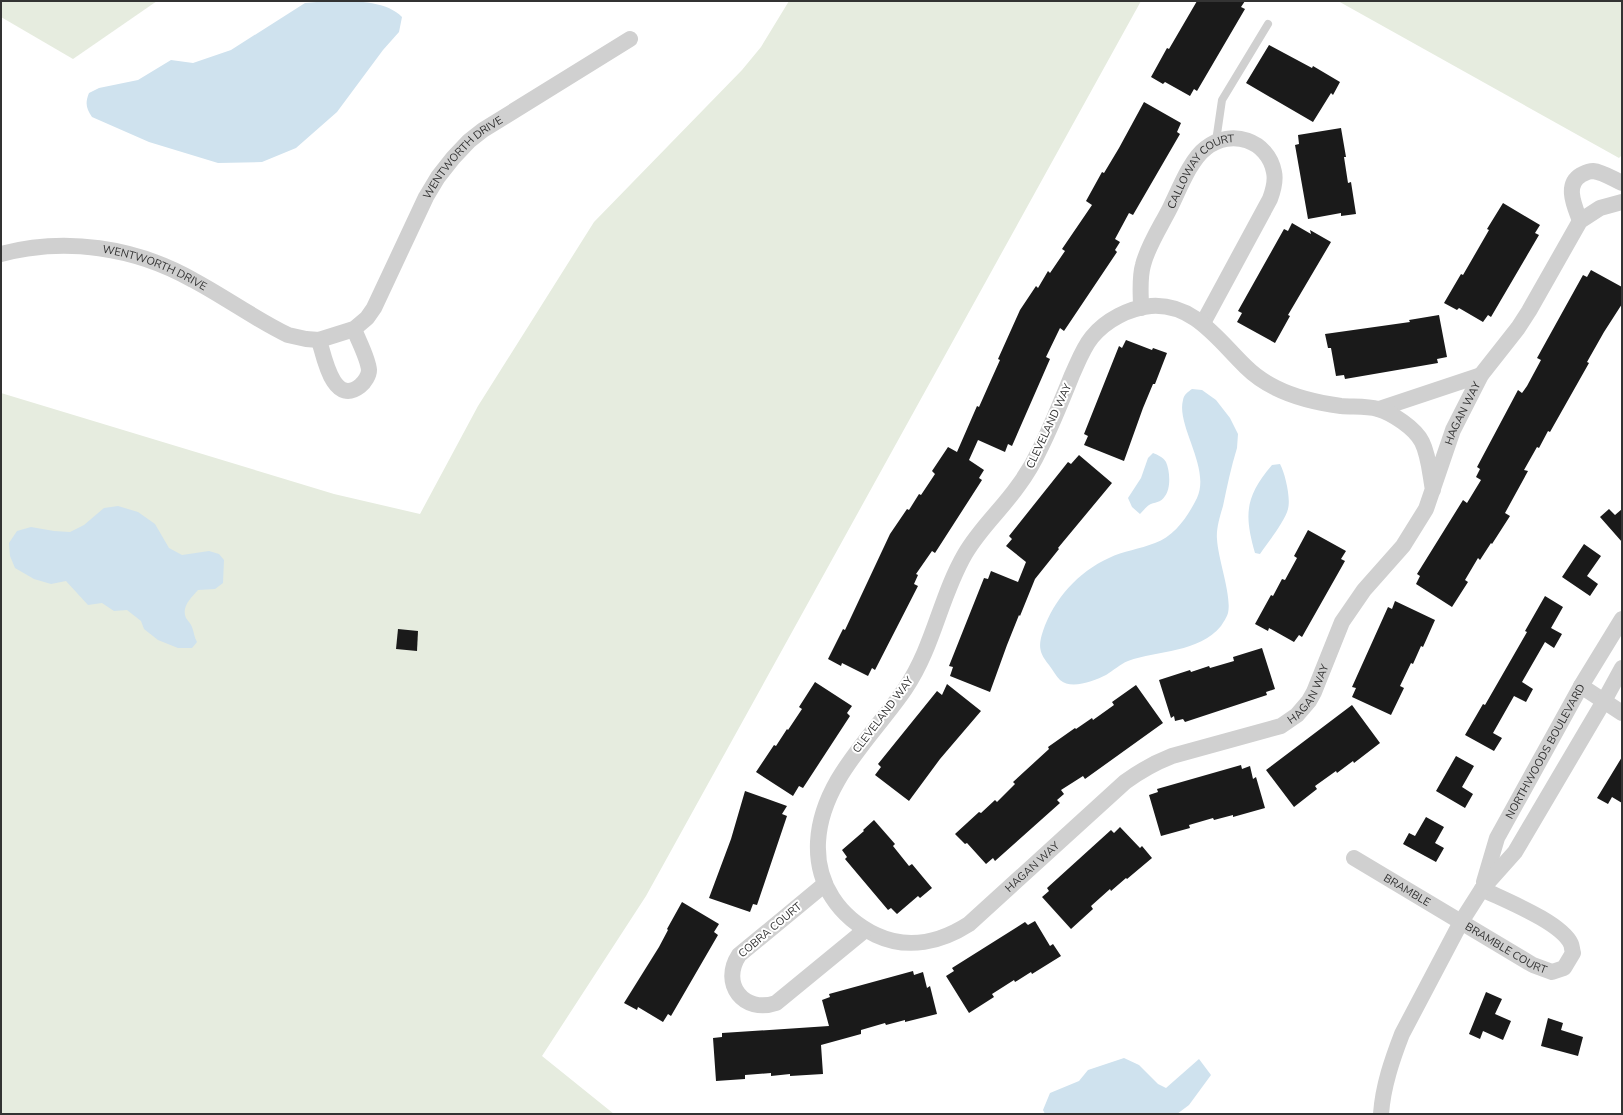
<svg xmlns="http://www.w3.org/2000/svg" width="1623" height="1115" font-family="'Nunito Sans',sans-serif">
<rect width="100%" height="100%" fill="#fff"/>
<g fill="#e6ecdf">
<path d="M 1,1 L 157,1 L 73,59 L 1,17 Z"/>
<path d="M 789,1 L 1141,1 L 646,896 L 542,1056 L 614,1114 L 1,1114 L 1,393 L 334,494 L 420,514 L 478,406 L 594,222 L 742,70 L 761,47 Z"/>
<path d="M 1338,1 L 1622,1 L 1622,155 L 1619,158 Z"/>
</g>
<g fill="#cfe2ee">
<path d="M 328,1 C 352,1 386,0 402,17 L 399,32 L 383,50 L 337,112 L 296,148 L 262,162 L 218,163 L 149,142 L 92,117 C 86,108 85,103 89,93 L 99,88 L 138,80 L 171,60 L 193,63 L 231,50 L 305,3 Z"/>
<path d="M 1192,389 L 1202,390 L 1216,400 L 1230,418 L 1238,434 L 1237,448 C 1231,467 1227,487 1223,506 C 1220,516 1216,529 1217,539 C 1218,559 1232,596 1228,613 C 1227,617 1223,623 1221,626 C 1199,653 1158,650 1128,661 C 1120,664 1113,671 1106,675 C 1094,681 1071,690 1060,680 C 1056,676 1053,670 1049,665 C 1039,653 1038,646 1043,631 C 1054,599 1078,572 1109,558 C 1123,551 1140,549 1155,543 C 1175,536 1188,516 1197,498 C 1211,468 1176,426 1183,400 C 1184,394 1188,392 1192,389 Z"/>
<path d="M 1153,453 C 1158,455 1163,457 1166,462 C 1170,471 1171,488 1165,496 C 1161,503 1154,502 1149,505 C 1146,507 1143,511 1140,514 L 1132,507 L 1128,498 L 1141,478 L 1148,458 Z"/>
<path d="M 1280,464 C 1285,473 1291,498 1288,509 C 1285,521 1267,544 1260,554 L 1255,553 C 1244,514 1245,497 1272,465 Z"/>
<path d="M 118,506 L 138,512 L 155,524 L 169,548 L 182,555 L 209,551 L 219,554 L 224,560 L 223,583 L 215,589 L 198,590 C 191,598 181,607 186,618 C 188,621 191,624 192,627 C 194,632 194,637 197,642 L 192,648 L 178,648 L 158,640 L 144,629 L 141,621 L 127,610 L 114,611 L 102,603 L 88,605 L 66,581 L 51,584 L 34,579 L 15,568 L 10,556 L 9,543 L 17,531 L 31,527 L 54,531 L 70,532 L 84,525 L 104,508 Z"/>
<path d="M 1124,1058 L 1139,1065 L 1158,1084 L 1166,1088 L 1199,1059 L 1211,1075 L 1189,1105 L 1177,1114 L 1045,1114 L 1043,1110 L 1050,1093 L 1079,1081 L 1088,1070 Z"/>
</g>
<g fill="#1a1a1a">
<path d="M 1197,1 L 1245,1 L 1241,7 L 1245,9 L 1197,91 L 1194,89 L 1190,96 L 1165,82 L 1163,84 L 1151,77 L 1167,48 L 1169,49 Z"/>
<path d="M 1269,45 L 1312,68 L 1313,66 L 1340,82 L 1333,95 L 1331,93 L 1313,122 L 1246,83 Z"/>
<path d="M 1144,102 L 1181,123 L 1177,132 L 1180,134 L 1133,215 L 1129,213 L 1115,239 L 1120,242 L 1115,250 L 1117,252 L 1064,331 L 1060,328 L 1046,357 L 1050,359 L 1012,446 L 1008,444 L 1005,452 L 978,440 L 969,460 L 984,470 L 979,478 L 982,480 L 935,553 L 932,551 L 916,574 L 918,575 L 914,584 L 918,586 L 875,670 L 872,668 L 868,676 L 842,663 L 841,666 L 828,659 L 843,629 L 845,630 L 890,534 L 907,509 L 909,510 L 919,494 L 921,495 L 935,474 L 932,471 L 948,447 L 957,452 L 977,406 L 979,407 L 991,380 L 1000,360 L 998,359 L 1020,310 L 1036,286 L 1038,288 L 1048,271 L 1050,273 L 1065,251 L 1062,249 L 1092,205 L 1086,201 L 1102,172 L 1104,173 L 1119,148 Z"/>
<path d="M 1341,128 L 1346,157 L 1344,157 L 1348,183 L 1351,182 L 1356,214 L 1341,216 L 1341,213 L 1308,219 L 1295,145 L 1299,144 L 1298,135 Z"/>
<path d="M 1503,203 L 1540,225 L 1535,233 L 1539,235 L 1491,317 L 1488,315 L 1483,322 L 1459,308 L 1457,310 L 1444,303 L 1461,274 L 1463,275 L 1489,230 L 1487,229 Z"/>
<path d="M 1292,223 L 1311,234 L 1310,230 L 1331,242 L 1298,298 L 1288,315 L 1290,316 L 1275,343 L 1237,322 L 1242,313 L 1238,311 L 1284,229 L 1288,231 Z"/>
<path d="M 1591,270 L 1622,287 L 1622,304 L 1604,332 L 1587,362 L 1589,363 L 1550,432 L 1548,431 L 1539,448 L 1537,447 L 1524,470 L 1528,471 L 1505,513 L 1510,516 L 1492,544 L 1491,543 L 1480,560 L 1478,558 L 1465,580 L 1468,582 L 1452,607 L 1416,584 L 1420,576 L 1417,574 L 1463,500 L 1467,503 L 1481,480 L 1476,477 L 1480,469 L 1477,467 L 1518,390 L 1522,393 L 1527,386 L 1541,360 L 1537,358 L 1583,275 L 1587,277 Z"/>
<path d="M 1439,315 L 1447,357 L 1437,359 L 1438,363 L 1345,379 L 1344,375 L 1336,376 L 1331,348 L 1328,348 L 1325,334 L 1410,322 L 1409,320 Z"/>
<path d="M 1126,340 L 1152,350 L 1153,348 L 1167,353 L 1155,384 L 1153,384 L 1143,408 L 1124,461 L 1084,445 L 1088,436 L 1084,434 L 1119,346 L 1122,348 Z"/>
<path d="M 1079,455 L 1112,483 L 1058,548 L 1059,549 L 1035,579 L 1020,616 L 1019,615 L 1007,645 L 990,692 L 950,676 L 953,667 L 949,666 L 984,578 L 988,579 L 991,571 L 1018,582 L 1026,562 L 1006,546 L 1012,539 L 1009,536 L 1068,462 L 1071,464 Z"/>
<path d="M 1609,509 L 1615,515 L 1622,509 L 1622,542 L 1600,517 Z"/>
<path d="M 1308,530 L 1346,551 L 1341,559 L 1345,561 L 1302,637 L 1299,635 L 1294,642 L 1269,628 L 1268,631 L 1255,624 L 1271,595 L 1273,596 L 1282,579 L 1285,580 L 1297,558 L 1294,556 Z"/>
<path d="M 1584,544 L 1601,556 L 1587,576 L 1598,584 L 1590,596 L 1562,577 Z"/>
<path d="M 1545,596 L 1563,607 L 1551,628 L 1562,634 L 1554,648 L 1545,642 L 1522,682 L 1533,689 L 1526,702 L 1514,696 L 1493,733 L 1502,738 L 1494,751 L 1465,735 L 1483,704 L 1485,705 L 1527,632 L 1525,631 Z"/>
<path d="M 1395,601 L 1435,620 L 1423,647 L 1421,646 L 1413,664 L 1411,663 L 1400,686 L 1404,688 L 1391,715 L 1352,697 L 1356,688 L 1352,687 L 1388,607 L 1392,609 Z"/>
<path d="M 398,629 L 418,631 L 417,651 L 396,649 Z"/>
<path d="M 1262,648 L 1275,689 L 1266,692 L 1267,695 L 1185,722 L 1183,719 L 1175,721 L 1174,716 L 1171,718 L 1159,680 L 1190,670 L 1191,672 L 1209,666 L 1210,668 L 1234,661 L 1233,657 Z"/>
<path d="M 815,682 L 852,706 L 847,713 L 850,716 L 803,788 L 799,786 L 793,796 L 756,772 L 774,745 L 776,746 L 787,729 L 788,730 L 802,709 L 799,707 Z"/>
<path d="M 947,684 L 981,711 L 940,759 L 909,801 L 875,775 L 881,767 L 878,764 L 937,691 L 942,695 Z"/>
<path d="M 1136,685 L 1163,723 L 1085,779 L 1083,776 L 1061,790 L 1064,794 L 1057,800 L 1060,803 L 995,861 L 993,858 L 986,864 L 967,843 L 965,844 L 955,834 L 979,812 L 981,813 L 995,800 L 997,802 L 1015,784 L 1013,782 L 1049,749 L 1048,747 L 1075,728 L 1076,729 L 1092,718 L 1093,720 L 1114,705 L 1112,702 Z"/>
<path d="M 1352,705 L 1380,743 L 1354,763 L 1353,761 L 1337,773 L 1336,771 L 1315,786 L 1317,789 L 1294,807 L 1266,770 Z"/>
<path d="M 1456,756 L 1474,766 L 1462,787 L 1473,794 L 1465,808 L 1436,791 Z"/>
<path d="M 1622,757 L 1622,803 L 1612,797 L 1608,804 L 1597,798 Z"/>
<path d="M 1241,765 L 1242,769 L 1250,766 L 1253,779 L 1256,777 L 1265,808 L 1233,817 L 1233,815 L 1214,820 L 1213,818 L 1189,825 L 1190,828 L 1161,836 L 1149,795 L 1158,792 L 1157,789 Z"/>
<path d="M 745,791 L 787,806 L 782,814 L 787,816 L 757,905 L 753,904 L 750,912 L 709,898 L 731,839 Z"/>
<path d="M 1426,817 L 1444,827 L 1435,843 L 1444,848 L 1436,862 L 1403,844 L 1409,833 L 1415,836 Z"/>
<path d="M 874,820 L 895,844 L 893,846 L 909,866 L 912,864 L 932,888 L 920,898 L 918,896 L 897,914 L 891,908 L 888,910 L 845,859 L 847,857 L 842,850 L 864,831 L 863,830 Z"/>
<path d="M 1120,827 L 1140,848 L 1142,846 L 1152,858 L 1127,879 L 1126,878 L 1111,891 L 1110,889 L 1091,906 L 1093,909 L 1071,929 L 1042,897 L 1049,891 L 1047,888 L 1111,830 L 1114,833 Z"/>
<path d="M 682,902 L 719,924 L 714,932 L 718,935 L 671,1016 L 668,1014 L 663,1022 L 638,1007 L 637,1010 L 624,1003 L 659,947 L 668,930 L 667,929 Z"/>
<path d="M 1035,921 L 1050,946 L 1053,944 L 1061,956 L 1032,974 L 1031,972 L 1015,982 L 1014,980 L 992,994 L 994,997 L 969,1013 L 946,976 L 954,971 L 952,968 L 1025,922 L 1028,925 Z"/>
<path d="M 913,971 L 914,975 L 923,972 L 927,988 L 930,986 L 937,1014 L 905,1022 L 905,1020 L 886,1025 L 885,1023 L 861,1030 L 861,1034 L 821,1045 L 823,1074 L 790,1076 L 790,1074 L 771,1076 L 771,1073 L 745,1075 L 745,1079 L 716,1081 L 713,1038 L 722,1037 L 722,1033 L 829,1026 L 822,1000 L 830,997 L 829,994 Z"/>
<path d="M 1486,992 L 1502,999 L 1495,1014 L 1511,1021 L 1503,1040 L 1483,1031 L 1480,1039 L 1469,1034 Z"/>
<path d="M 1548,1018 L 1563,1023 L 1561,1030 L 1583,1037 L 1578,1056 L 1541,1046 Z"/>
</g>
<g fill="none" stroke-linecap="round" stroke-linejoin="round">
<path stroke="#d0d0d0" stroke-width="8" d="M 1216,141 L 1222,100 L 1268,24"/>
<g stroke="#d0d0d0" stroke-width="16">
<path d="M 1580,221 C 1575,207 1564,185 1581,175 C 1585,173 1588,171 1593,171 C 1603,172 1613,179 1622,183"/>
<path id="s1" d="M 1,254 C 65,237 135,247 193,280 C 225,297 255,319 288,335 L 306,339 L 319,340 L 354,329 L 367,318 L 374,308 L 426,197 L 438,177 L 453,158 L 469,141 L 483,130 L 630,39"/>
<path id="s2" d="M 1141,308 C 1141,294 1139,279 1143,265 C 1148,245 1161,226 1170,208 C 1179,190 1190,160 1206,148 C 1231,128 1268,140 1274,172 C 1276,181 1273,191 1270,199 L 1203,323"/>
<path d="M 319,340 C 324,356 333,407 360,386 C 365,382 369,375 369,370 C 368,358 358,340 354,329"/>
<path d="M 1379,409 L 1481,375"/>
<path id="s3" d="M 1433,490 C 1430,474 1429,456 1422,442 C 1415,428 1392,413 1378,409 C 1367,406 1353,407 1341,406 C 1319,403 1296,398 1276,388 C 1266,383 1254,375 1246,367 C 1218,340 1194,303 1151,306 C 1129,308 1106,320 1092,337 C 1083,348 1078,362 1072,375 C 1062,400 1052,425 1040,449 C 1034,462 1027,474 1018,486 C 1002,509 980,528 965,554 C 940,597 934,646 905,689 C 873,736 821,781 818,842 C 816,884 839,917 876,935 C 908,950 941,942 969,924 L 1125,782 C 1140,771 1154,763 1172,756 L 1281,726 L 1297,715 L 1309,701 L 1314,692 L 1342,622 L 1364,590 L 1403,546 L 1426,509 L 1453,430 L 1481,375 L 1518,328 L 1529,311 L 1580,221 L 1600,208 L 1622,202"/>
<path d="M 1581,686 L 1622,713"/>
<path id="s4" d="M 1354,858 L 1533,965 L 1552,972 L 1564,968 L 1573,953 C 1572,950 1572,946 1571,944 C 1561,922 1504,900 1482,889"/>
<path id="s5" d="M 1484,882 L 1497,838 L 1581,686 L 1622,619"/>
<path d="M 825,884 L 739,955 C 720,984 744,1014 776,1003 L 865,930"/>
<path d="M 1381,1114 C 1383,1086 1392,1060 1402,1034 L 1461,922 L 1482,889 L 1515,852 L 1604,701 L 1622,668"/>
</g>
</g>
<g text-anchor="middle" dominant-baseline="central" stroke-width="4" stroke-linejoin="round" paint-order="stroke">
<g font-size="11" fill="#333" stroke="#fff">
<text stroke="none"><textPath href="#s1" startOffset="583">WENTWORTH DRIVE</textPath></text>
<text stroke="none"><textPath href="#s2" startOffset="157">CALLOWAY COURT</textPath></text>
<text stroke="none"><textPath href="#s1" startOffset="158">WENTWORTH DRIVE</textPath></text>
<text stroke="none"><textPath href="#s3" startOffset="1972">HAGAN WAY</textPath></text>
<text transform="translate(1049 426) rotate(-65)">CLEVELAND WAY</text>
<text stroke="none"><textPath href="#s3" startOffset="1648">HAGAN WAY</textPath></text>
<text transform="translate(883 715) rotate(-53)">CLEVELAND WAY</text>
<text stroke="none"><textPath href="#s5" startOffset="145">NORTHWOODS BOULEVARD</textPath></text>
<text stroke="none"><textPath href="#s3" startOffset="1312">HAGAN WAY</textPath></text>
<text stroke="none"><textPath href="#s4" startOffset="62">BRAMBLE</textPath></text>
<text transform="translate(770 930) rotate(-40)">COBRA COURT</text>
<text stroke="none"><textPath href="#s4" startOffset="177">BRAMBLE COURT</textPath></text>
</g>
</g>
<rect width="1623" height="1115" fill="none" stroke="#333333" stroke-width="4"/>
</svg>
